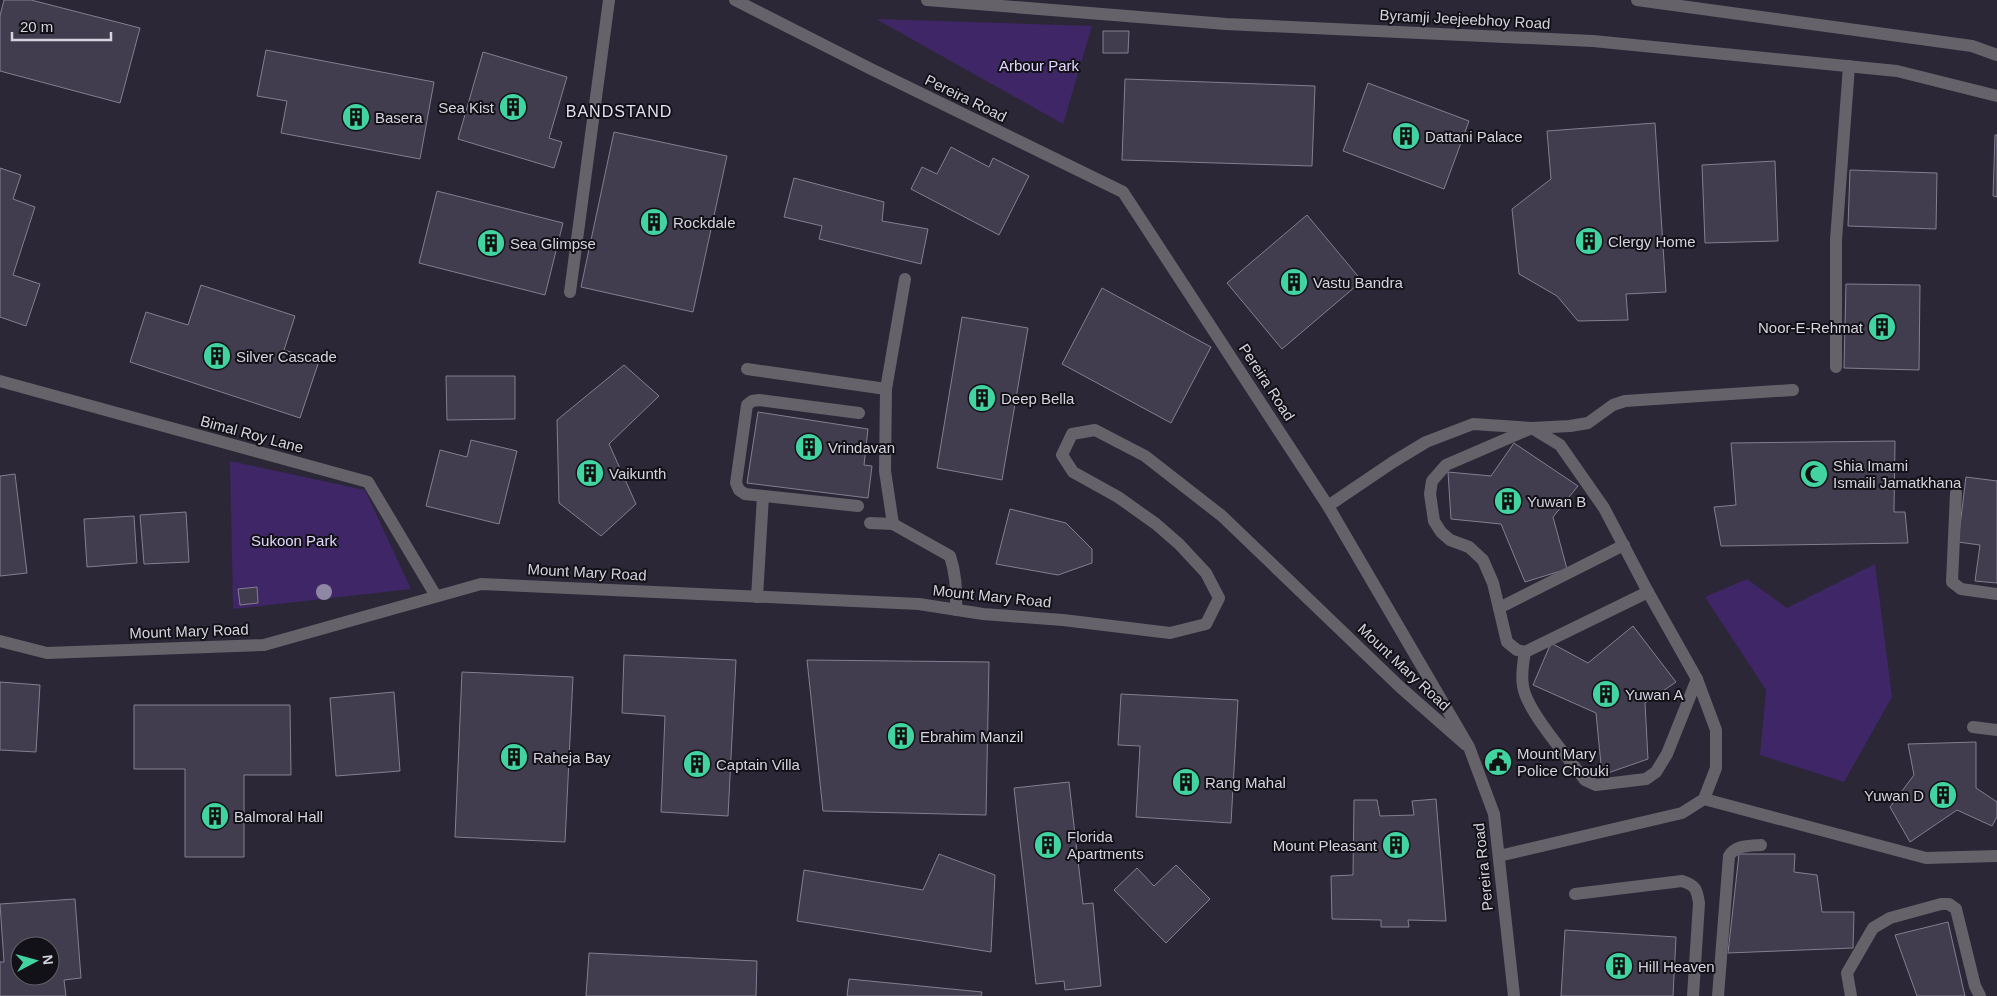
<svg xmlns="http://www.w3.org/2000/svg" width="1997" height="996" font-family="Helvetica,sans-serif">
<rect width="100%" height="100%" fill="#2b2736"/>
<g fill="#3f2666">
<path d="M 876,19 L 1092,26 L 1063,124 Z"/>
<path d="M 230,461 L 365,490 L 411,589 L 233,609 Z"/>
<path d="M 1875,564 L 1892,697 L 1844,782 L 1760,755 L 1766,690 L 1705,597 L 1747,579 L 1787,608 Z"/>
</g>
<g fill="#423d4e" stroke="#837e91" fill-rule="evenodd">
<path d="M 4,0 L 31,0 L 140,28 L 120,103 L 0,71 L 0,16 Z"/>
<path d="M 1103,31 L 1129,31 L 1128,53 L 1103,53 Z"/>
<path d="M 266,50 L 434,82 L 420,159 L 281,133 L 287,101 L 257,96 Z"/>
<path d="M 483,52 L 567,77 L 549,138 L 562,142 L 554,168 L 458,139 Z"/>
<path d="M 1125,79 L 1315,86 L 1312,166 L 1122,160 Z"/>
<path d="M 1368,83 L 1469,121 L 1444,189 L 1343,151 Z"/>
<path d="M 1655,123 L 1666,292 L 1626,294 L 1628,320 L 1578,321 L 1557,296 L 1519,274 L 1512,209 L 1551,179 L 1547,131 Z"/>
<path d="M 614,132 L 727,156 L 693,312 L 581,287 Z"/>
<path d="M 1995,135 L 1997,135 L 1997,197 L 1993,196 Z"/>
<path d="M 951,147 L 989,167 L 993,158 L 1029,176 L 999,235 L 911,189 L 922,167 L 937,174 Z"/>
<path d="M 1775,161 L 1778,241 L 1705,243 L 1702,165 Z"/>
<path d="M 0,168 L 21,175 L 13,199 L 35,207 L 13,275 L 40,284 L 26,326 L 0,317 Z"/>
<path d="M 1850,170 L 1937,173 L 1936,229 L 1848,226 Z"/>
<path d="M 794,178 L 884,202 L 882,221 L 928,229 L 921,264 L 819,239 L 822,226 L 784,217 Z"/>
<path d="M 437,191 L 563,223 L 545,295 L 419,263 Z"/>
<path d="M 1307,215 L 1362,281 L 1282,349 L 1227,283 Z"/>
<path d="M 1846,284 L 1920,285 L 1919,370 L 1844,368 Z"/>
<path d="M 201,285 L 295,316 L 284,350 L 319,361 L 300,418 L 130,362 L 146,312 L 188,325 Z"/>
<path d="M 1102,288 L 1211,347 L 1171,423 L 1062,364 Z"/>
<path d="M 962,317 L 1028,328 L 1002,480 L 937,468 Z"/>
<path d="M 624,365 L 659,396 L 609,444 L 636,504 L 601,536 L 559,503 L 557,420 Z"/>
<path d="M 446,376 L 515,376 L 515,419 L 447,420 Z"/>
<path d="M 758,412 L 868,429 L 864,465 L 872,466 L 868,498 L 747,483 Z"/>
<path d="M 471,440 L 517,451 L 499,524 L 426,506 L 440,450 L 467,457 Z"/>
<path d="M 1895,441 L 1894,512 L 1905,512 L 1908,543 L 1721,546 L 1714,507 L 1736,505 L 1731,443 Z"/>
<path d="M 1514,443 L 1578,486 L 1553,517 L 1567,569 L 1525,582 L 1501,524 L 1451,519 L 1448,472 L 1491,476 Z"/>
<path d="M 15,474 L 27,573 L 0,576 L 0,476 Z"/>
<path d="M 1966,477 L 1997,481 L 1997,583 L 1975,581 L 1980,545 L 1958,542 Z"/>
<path d="M 1010,509 L 1066,523 L 1092,549 L 1092,563 L 1058,575 L 996,564 Z"/>
<path d="M 186,512 L 189,562 L 144,564 L 140,515 Z"/>
<path d="M 134,516 L 137,563 L 87,567 L 84,519 Z"/>
<path d="M 257,587 L 258,603 L 240,605 L 238,589 Z"/>
<path d="M 1633,626 L 1676,682 L 1645,703 L 1648,759 L 1602,775 L 1596,713 L 1533,685 L 1551,643 L 1588,663 Z"/>
<path d="M 624,655 L 736,660 L 728,816 L 661,812 L 665,716 L 622,713 Z"/>
<path d="M 807,660 L 989,662 L 986,815 L 823,811 Z"/>
<path d="M 462,672 L 573,677 L 565,842 L 455,837 Z"/>
<path d="M 0,682 L 40,685 L 36,752 L 0,750 Z"/>
<path d="M 394,692 L 400,771 L 336,776 L 330,698 Z"/>
<path d="M 1121,694 L 1238,700 L 1231,823 L 1136,817 L 1140,746 L 1118,745 Z"/>
<path d="M 134,705 L 290,705 L 291,775 L 244,775 L 244,857 L 185,857 L 185,769 L 134,769 Z"/>
<path d="M 1976,742 L 1976,788 L 1997,802 L 1997,817 L 1992,826 L 1957,810 L 1910,842 L 1890,807 L 1914,775 L 1908,744 Z"/>
<path d="M 1069,782 L 1083,904 L 1093,903 L 1101,986 L 1065,990 L 1064,981 L 1036,984 L 1014,788 Z"/>
<path d="M 1436,799 L 1446,921 L 1408,920 L 1409,927 L 1381,927 L 1381,920 L 1332,919 L 1331,876 L 1353,875 L 1354,800 L 1377,800 L 1380,816 L 1414,815 L 1412,801 Z"/>
<path d="M 939,854 L 995,875 L 991,952 L 797,921 L 804,870 L 923,890 Z"/>
<path d="M 1739,854 L 1795,854 L 1794,872 L 1817,875 L 1822,912 L 1854,912 L 1853,948 L 1728,953 Z"/>
<path d="M 1176,865 L 1210,899 L 1166,943 L 1114,890 L 1137,868 L 1154,886 Z"/>
<path d="M 75,899 L 81,978 L 64,980 L 66,996 L 0,996 L 0,962 L 4,962 L 0,904 ZM 20,946 L 50,946 L 50,976 L 20,976 Z"/>
<path d="M 1948,922 L 1965,996 L 1917,996 L 1895,935 Z"/>
<path d="M 1565,930 L 1676,937 L 1673,996 L 1561,996 Z"/>
<path d="M 589,953 L 757,961 L 756,996 L 586,996 Z"/>
<path d="M 849,979 L 982,992 L 981,996 L 847,996 Z"/>
</g>
<g fill="none" stroke-linecap="round" stroke-linejoin="round">
<path stroke="#65626a" stroke-width="12" d="M 570,292 L 609,0"/>
<g stroke="#65626a" stroke-width="12">
<path d="M 1836,367 L 1836,240 L 1849,66"/>
<path d="M 747,369 L 886,389"/>
<path d="M 0,381 L 368,482 L 436,596"/>
<path d="M 1956,493 L 1952,582 L 1961,589 L 1997,594"/>
<path d="M 858,506 L 745,494 L 739,490 L 736,483 L 747,405 L 752,401 L 759,400 L 859,413"/>
<path d="M 1328,506 L 1393,462 L 1426,442 L 1473,424 L 1532,428 L 1560,445 L 1604,508 L 1648,592 L 1697,679 L 1716,730 L 1716,768 L 1704,799 L 1682,813 L 1499,856"/>
<path d="M 870,523 L 893,524 L 950,556 C 956,574 957,591 956,610"/>
<path d="M 893,524 L 885,471 L 886,389 L 905,279"/>
<path d="M 1648,592 L 1525,652 L 1517,650 L 1507,642 L 1493,583 L 1483,560 L 1469,547 L 1450,540 L 1441,532 L 1434,521 L 1430,494 L 1432,481 L 1446,465 L 1532,428 L 1570,426 L 1588,423 L 1613,405 L 1625,401 L 1793,390"/>
<path d="M 757,597 L 763,496"/>
<path d="M 1499,608 L 1624,545"/>
<path d="M 0,641 L 47,653 L 264,645 L 481,584 L 919,604 L 983,614 L 1063,620 L 1170,633 L 1206,624 L 1219,598 L 1206,573 L 1179,544 L 1156,524 L 1118,497 L 1073,472 L 1062,455 L 1072,434 L 1095,430 L 1145,456 L 1222,516 L 1400,687 L 1466,745"/>
<path d="M 1525,652 C 1523,663 1521,675 1523,686 C 1526,710 1569,759 1585,780 L 1596,785 L 1646,779 L 1656,772 L 1667,754 L 1697,679"/>
<path d="M 1973,727 L 1997,730"/>
<path d="M 1704,799 L 1926,858 L 1997,856"/>
<path d="M 1575,894 L 1682,881 C 1696,885 1697,890 1699,903 L 1693,996"/>
<path d="M 1718,996 L 1729,856 C 1736,845 1749,846 1761,845"/>
<path d="M 1851,996 L 1847,973 L 1873,928 L 1890,918 L 1941,904 L 1949,904 L 1956,909 L 1975,986 L 1980,996"/>
</g>
<g stroke="#65626a" stroke-width="12">
<path d="M 735,0 L 871,69 L 1123,192 L 1328,506 L 1469,747 L 1494,814 L 1514,996"/>
<path d="M 927,0 L 1226,24 L 1593,41 L 1897,71 L 1997,96"/>
<path d="M 1637,0 L 1972,46 L 1997,55"/>
</g>
</g>
<circle fill="#8f87a4" cx="324" cy="592" r="8"/>
<defs>
<symbol id="building-disc" viewBox="-11 -11 22 22"><circle r="9.5" fill="#41d4a1" stroke="#131118"/><path d="M-4-6H4V6H1V3H-1V6H-4ZM-2.5-4.3h1.7v1.8h-1.7ZM.8-4.3h1.7v1.8H.8ZM-2.5-1h1.7V.8h-1.7ZM.8-1h1.7V.8H.8Z" fill="#111"/></symbol>
<symbol id="mosque-disc" viewBox="-11 -11 22 22"><circle r="9.5" fill="#41d4a1" stroke="#131118"/><path d="M3.5-4.9A6 6 0 1 0 3.5 4.9A5 5 0 1 1 3.5-4.9Z" fill="#111"/></symbol>
<symbol id="civic-disc" viewBox="-11 -11 22 22"><circle r="9.5" fill="#41d4a1" stroke="#131118"/><path d="M-.6-6.5H3V-4.5H.6V-3L4-1V1h2V6H-6V1h2V-1L-.6-3ZM-1.2 2.5V6h2.4V2.5Z" fill="#111"/></symbol>
</defs>
<g fill-rule="evenodd">
<use href="#building-disc" x="497" y="91" width="32" height="32"/>
<use href="#building-disc" x="340" y="101" width="32" height="32"/>
<use href="#building-disc" x="1390" y="120" width="32" height="32"/>
<use href="#building-disc" x="638" y="206" width="32" height="32"/>
<use href="#building-disc" x="1573" y="225" width="32" height="32"/>
<use href="#building-disc" x="475" y="227" width="32" height="32"/>
<use href="#building-disc" x="1278" y="266" width="32" height="32"/>
<use href="#building-disc" x="1866" y="311" width="32" height="32"/>
<use href="#building-disc" x="201" y="340" width="32" height="32"/>
<use href="#building-disc" x="966" y="382" width="32" height="32"/>
<use href="#building-disc" x="793" y="431" width="32" height="32"/>
<use href="#building-disc" x="574" y="457" width="32" height="32"/>
<use href="#mosque-disc" x="1798" y="458" width="32" height="32"/>
<use href="#building-disc" x="1492" y="485" width="32" height="32"/>
<use href="#building-disc" x="1590" y="678" width="32" height="32"/>
<use href="#building-disc" x="885" y="720" width="32" height="32"/>
<use href="#building-disc" x="498" y="741" width="32" height="32"/>
<use href="#civic-disc" x="1482" y="746" width="32" height="32"/>
<use href="#building-disc" x="681" y="748" width="32" height="32"/>
<use href="#building-disc" x="1170" y="766" width="32" height="32"/>
<use href="#building-disc" x="1927" y="779" width="32" height="32"/>
<use href="#building-disc" x="199" y="800" width="32" height="32"/>
<use href="#building-disc" x="1032" y="829" width="32" height="32"/>
<use href="#building-disc" x="1380" y="829" width="32" height="32"/>
<use href="#building-disc" x="1603" y="950" width="32" height="32"/>
</g>
<g text-anchor="middle" dominant-baseline="central" stroke-width="4" stroke-linejoin="round" paint-order="stroke">
<g font-size="15" fill="#d5d3dd" stroke="#131118">
<text transform="translate(1465 19) rotate(3)">Byramji Jeejeebhoy Road</text>
<text transform="translate(966 98) rotate(26)">Pereira Road</text>
<text transform="translate(1267 382) rotate(57)">Pereira Road</text>
<text transform="translate(252 434) rotate(15)">Bimal Roy Lane</text>
<text transform="translate(587 572) rotate(3)">Mount Mary Road</text>
<text transform="translate(992 596) rotate(6)">Mount Mary Road</text>
<text transform="translate(189 631) rotate(-2)">Mount Mary Road</text>
<text transform="translate(1404 667) rotate(43)">Mount Mary Road</text>
<text transform="translate(1483 867) rotate(-96)">Pereira Road</text>
</g>
<g font-size="15" fill="#e1d6fe" stroke="#131118">
<text x="1039" y="65">Arbour Park</text>
<text x="294" y="540">Sukoon Park</text>
</g>
<g font-size="15" fill="#d5d3dd" stroke="#131118" text-anchor="start">
<text x="494" y="107" text-anchor="end">Sea Kist</text>
<text x="375" y="117">Basera</text>
<text x="1425" y="136">Dattani Palace</text>
<text x="673" y="222">Rockdale</text>
<text x="1608" y="241">Clergy Home</text>
<text x="510" y="243">Sea Glimpse</text>
<text x="1313" y="282">Vastu Bandra</text>
<text x="1863" y="327" text-anchor="end">Noor-E-Rehmat</text>
<text x="236" y="356">Silver Cascade</text>
<text x="1001" y="398">Deep Bella</text>
<text x="828" y="447">Vrindavan</text>
<text x="1833" y="465">Shia Imami<tspan x="1833" dy="17">Ismaili Jamatkhana</tspan></text>
<text x="609" y="473">Vaikunth</text>
<text x="1527" y="501">Yuwan B</text>
<text x="1625" y="694">Yuwan A</text>
<text x="920" y="736">Ebrahim Manzil</text>
<text x="1517" y="753">Mount Mary<tspan x="1517" dy="17">Police Chouki</tspan></text>
<text x="533" y="757">Raheja Bay</text>
<text x="716" y="764">Captain Villa</text>
<text x="1205" y="782">Rang Mahal</text>
<text x="1924" y="795" text-anchor="end">Yuwan D</text>
<text x="234" y="816">Balmoral Hall</text>
<text x="1067" y="836">Florida<tspan x="1067" dy="17">Apartments</tspan></text>
<text x="1377" y="845" text-anchor="end">Mount Pleasant</text>
<text x="1638" y="966">Hill Heaven</text>
</g>
<g font-size="16" letter-spacing="1" fill="#e4dff3" stroke="#131118">
<text x="619" y="111">BANDSTAND</text>
</g>
</g>
<g transform="translate(35 961) rotate(84)"><circle r="24" fill="#131118" stroke="#615f67"/>
<path d="M0-4L9 19L0 12L-9 19Z" fill="#41d4a1"/>
<text y="-8" font-size="14" font-weight="bold" text-anchor="middle" fill="#d5d3dd">N</text>
</g>
<path d="M12 32v8h99v-8" fill="none" stroke="#d5d3dd" stroke-width="2.5"/>
<text x="20" y="32" font-size="15" fill="#d5d3dd" stroke="#131118" stroke-width="4" paint-order="stroke">20 m</text>
</svg>
